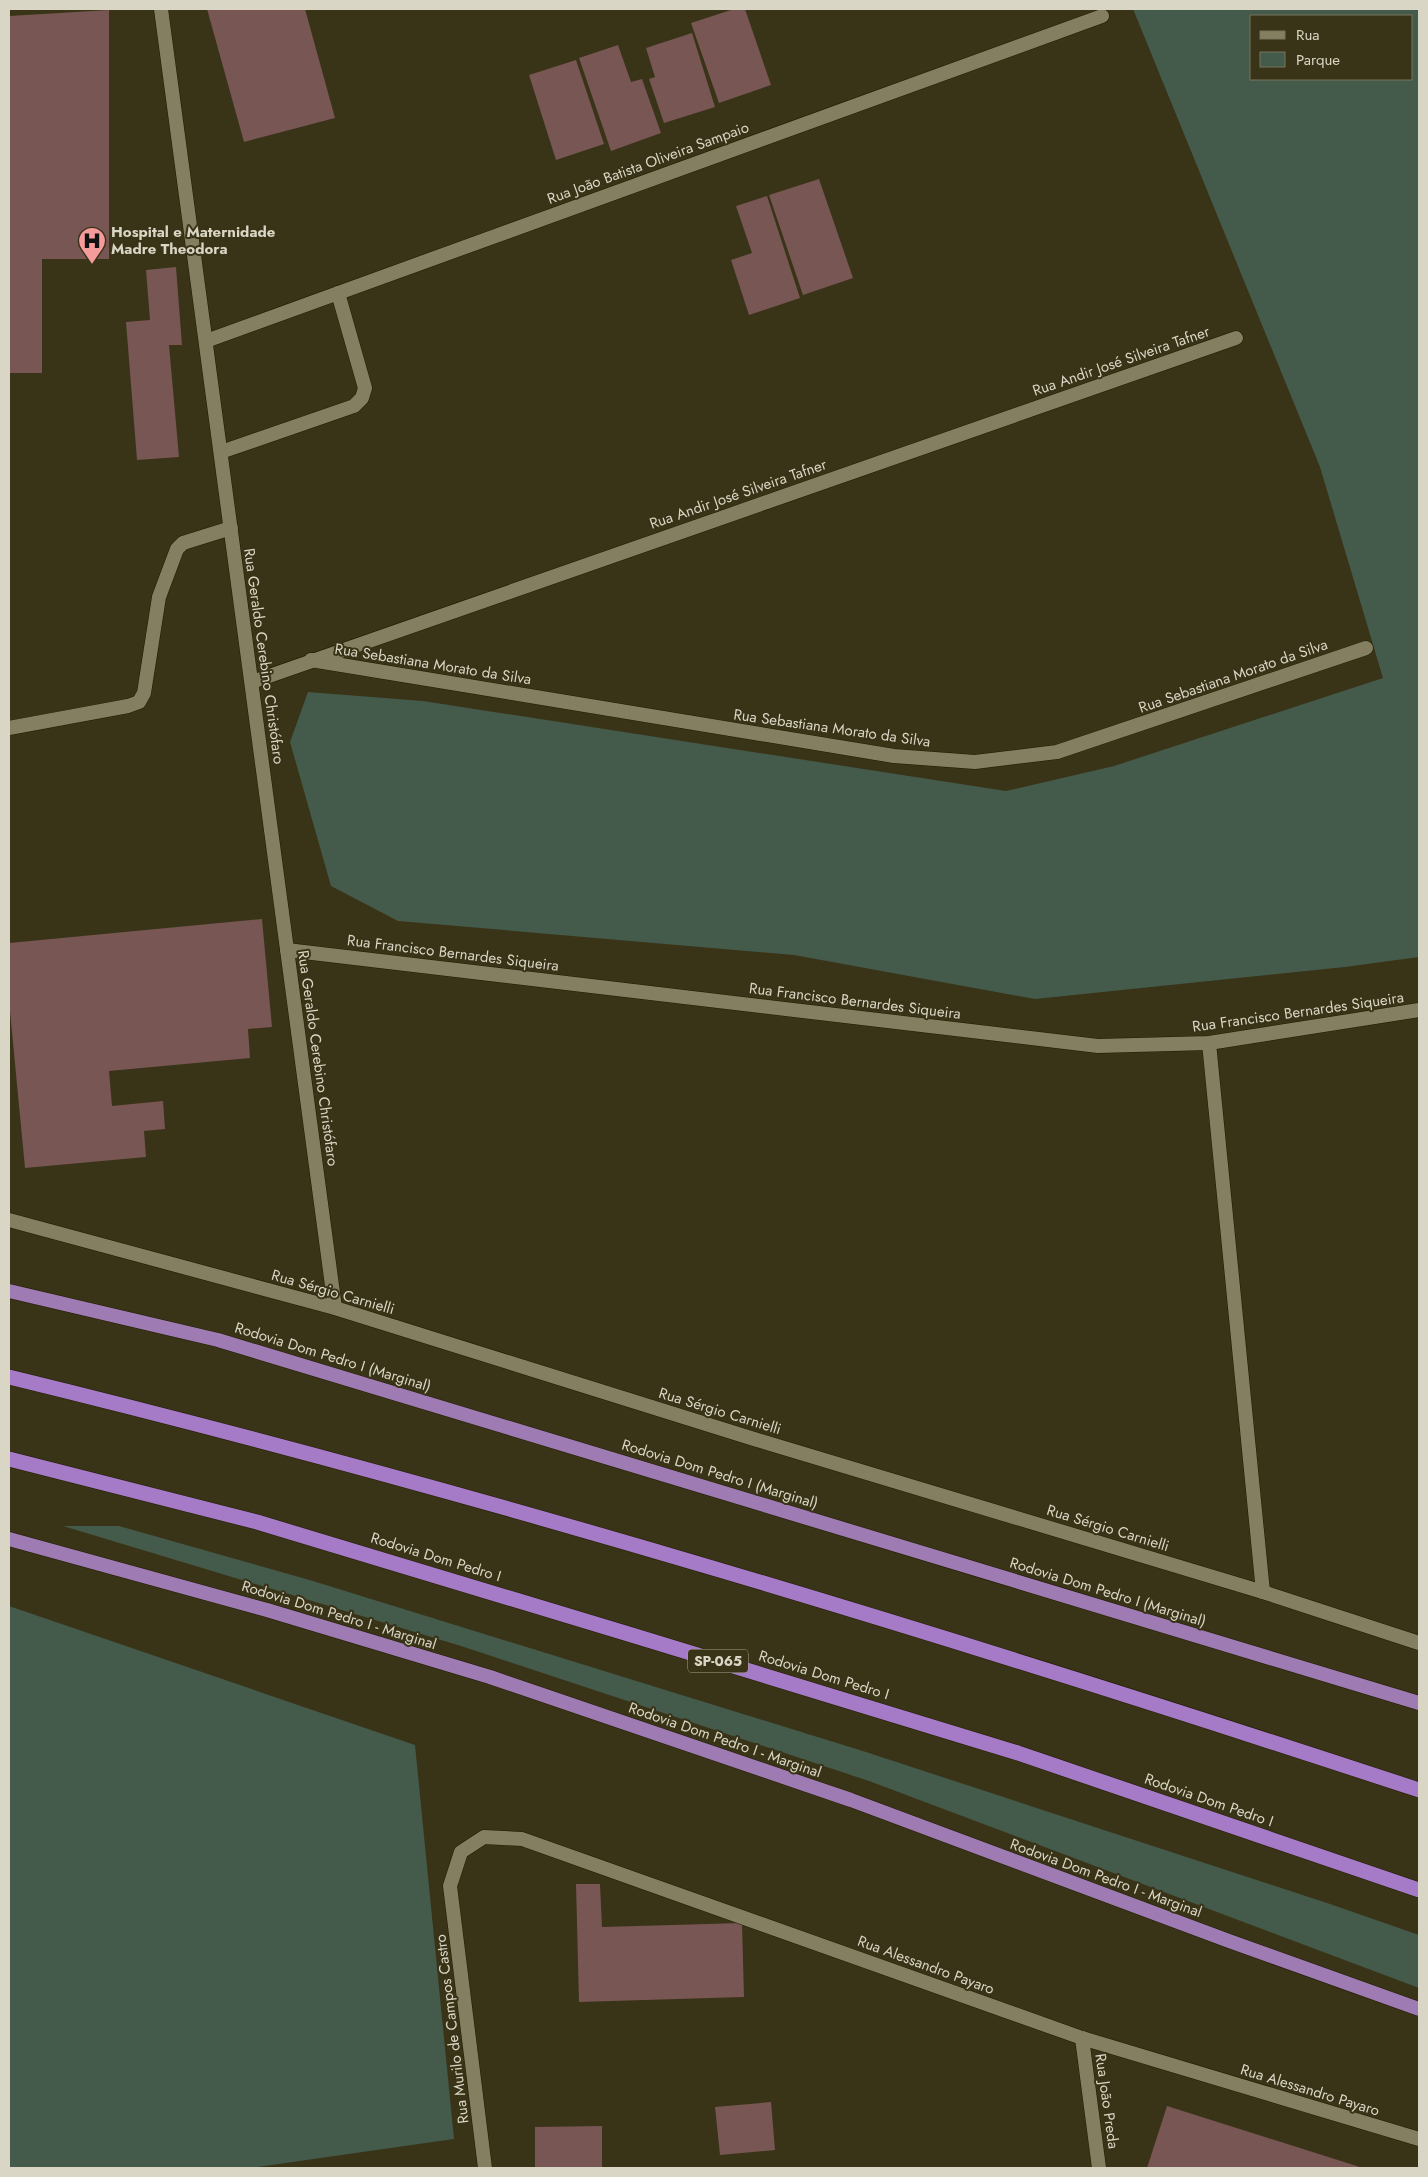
<svg xmlns="http://www.w3.org/2000/svg" width="1428" height="2177" font-family="Jost,sans-serif">
<rect width="100%" height="100%" fill="#393317"/>
<g fill="#445a4a" fill-rule="evenodd">
<path d="M 1133,9 L 1419,9 L 1419,957 L 1345,967 L 1035,999 L 794,955 L 398,921 L 331,886 L 290,742 L 308,692 L 423,701 L 1006,791 L 1114,766 L 1383,678 L 1320,467 ZM 1252,16 L 1412,16 L 1412,79 L 1252,79 Z"/>
<path d="M 63,1526 L 119,1526 L 313,1581 L 866,1752 L 1333,1905 L 1419,1935 L 1419,1988 L 869,1781 L 461,1646 Z"/>
<path d="M 9,1606 L 415,1745 L 454,2139 L 250,2168 L 9,2168 Z"/>
</g>
<g fill="#775653">
<path d="M 207,9 L 305,9 L 335,118 L 244,142 Z"/>
<path d="M 734,9 L 745,9 L 771,85 L 719,103 L 691,23 Z"/>
<path d="M 109,10 L 109,259 L 42,259 L 42,373 L 10,373 L 9,372 L 9,16 Z"/>
<path d="M 692,33 L 715,107 L 664,123 L 649,79 L 655,77 L 646,48 Z"/>
<path d="M 618,45 L 631,82 L 642,79 L 661,133 L 611,151 L 579,58 Z"/>
<path d="M 576,60 L 604,144 L 556,160 L 529,75 Z"/>
<path d="M 819,179 L 853,278 L 803,295 L 769,195 Z"/>
<path d="M 767,196 L 800,298 L 749,315 L 731,260 L 752,253 L 736,206 Z"/>
<path d="M 176,267 L 182,345 L 169,345 L 179,457 L 137,460 L 126,322 L 150,320 L 146,270 Z"/>
<path d="M 262,919 L 272,1027 L 248,1029 L 250,1058 L 109,1071 L 112,1106 L 163,1101 L 165,1129 L 144,1131 L 146,1157 L 25,1168 L 9,1001 L 9,943 Z"/>
<path d="M 576,1884 L 600,1884 L 602,1927 L 742,1923 L 744,1997 L 579,2002 Z"/>
<path d="M 771,2102 L 775,2150 L 720,2155 L 715,2107 Z"/>
<path d="M 1167,2106 L 1363,2168 L 1147,2168 Z"/>
<path d="M 602,2126 L 602,2167 L 535,2168 L 535,2127 Z"/>
</g>
<g fill="none" stroke-linecap="round" stroke-linejoin="round">
<defs>
<g id="service">
<path d="M 221,452 L 354,406 L 362,398 L 365,388 L 338,293"/>
<path d="M 9,728 L 128,706 L 139,702 L 144,693 L 159,597 L 177,549 L 183,543 L 231,528"/>
</g>
<g id="minor">
<path d="M 161,9 L 335,1308"/>
<path d="M 206,341 L 1102,16"/>
<path d="M 311,660 L 894,756 L 975,762 L 1057,752 L 1366,648"/>
<path d="M 252,682 L 1236,338"/>
<path d="M 287,950 L 1098,1046 L 1209,1043 L 1419,1010"/>
<path d="M 1209,1043 L 1263,1592"/>
<path d="M 1082,2038 L 1099,2168"/>
<path d="M 485,2168 L 450,1886 L 461,1852 L 484,1837 L 522,1839 L 1082,2038 L 1419,2139"/>
</g>
<path id="tertiary" d="M 9,1220 L 335,1308 L 754,1439 L 1263,1592 L 1419,1643"/>
<g id="trunk">
<path d="M 9,1291 L 218,1340 L 1419,1703"/>
<path d="M 9,1539 L 267,1610 L 490,1677 L 851,1800 L 1229,1941 L 1419,2009"/>
</g>
<g id="motorway">
<path d="M 9,1377 C 485,1493 954,1637 1419,1790"/>
<path d="M 9,1459 L 257,1522 L 635,1636 L 1018,1753 L 1419,1890"/>
</g>
</defs>
<use href="#service" stroke="#201b01" stroke-width="15"/>
<use href="#minor" stroke="#201b01" stroke-width="15"/>
<use href="#tertiary" stroke="#201b01" stroke-width="15"/>
<use href="#trunk" stroke="#201b01" stroke-width="15"/>
<use href="#motorway" stroke="#201b01" stroke-width="16"/>
<use href="#service" stroke="#847f60" stroke-width="14"/>
<use href="#minor" stroke="#847f60" stroke-width="14"/>
<use href="#tertiary" stroke="#847f60" stroke-width="14"/>
<use href="#trunk" stroke="#9e7bb2" stroke-width="14"/>
<use href="#motorway" stroke="#a57ac7" stroke-width="15"/>
</g>
<defs>
<symbol id="hospital-pin" viewBox="-11 -11 22 30"><path d="M0 17L-7.5 6A9.5 9.5 0 1 1 7.5 6Z" fill="#f59b9b" stroke="#393317"/><path d="M-5-5h3v3.5h4V-5h3V5h-3V1.5h-4V5h-3Z" fill="#111"/></symbol>
</defs>
<g fill-rule="evenodd">
<use href="#hospital-pin" x="76" y="225" width="32" height="43"/>
</g>
<g text-anchor="middle" dominant-baseline="central" stroke-width="4" stroke-linejoin="round" paint-order="stroke">
<rect fill="#393317" stroke="#a9a591" stroke-width="1" x="688" y="1649.5" width="60" height="23" rx="4"/>
<g font-size="14" font-weight="bold" fill="#d9d6c5">
<text x="718" y="1661">SP-065</text>
</g>
<g font-size="15" fill="#d9d6c5" stroke="#393317">
<text transform="translate(648 163) rotate(-20)">Rua João Batista Oliveira Sampaio</text>
<text transform="translate(1121 361) rotate(-19)">Rua Andir José Silveira Tafner</text>
<text transform="translate(738 494) rotate(-19)">Rua Andir José Silveira Tafner</text>
<text transform="translate(264 656) rotate(82)">Rua Geraldo Cerebino Christófaro</text>
<text transform="translate(433 664) rotate(9)">Rua Sebastiana Morato da Silva</text>
<text transform="translate(1233 676) rotate(-19)">Rua Sebastiana Morato da Silva</text>
<text transform="translate(832 728) rotate(8)">Rua Sebastiana Morato da Silva</text>
<text transform="translate(453 953) rotate(7)">Rua Francisco Bernardes Siqueira</text>
<text transform="translate(855 1001) rotate(7)">Rua Francisco Bernardes Siqueira</text>
<text transform="translate(1298 1012) rotate(-8)">Rua Francisco Bernardes Siqueira</text>
<text transform="translate(318 1058) rotate(82)">Rua Geraldo Cerebino Christófaro</text>
<text transform="translate(333 1292) rotate(16)">Rua Sérgio Carnielli</text>
<text transform="translate(333 1357) rotate(17)">Rodovia Dom Pedro I (Marginal)</text>
<text transform="translate(720 1411) rotate(17)">Rua Sérgio Carnielli</text>
<text transform="translate(720 1474) rotate(17)">Rodovia Dom Pedro I (Marginal)</text>
<text transform="translate(1108 1528) rotate(17)">Rua Sérgio Carnielli</text>
<text transform="translate(436 1557) rotate(17)">Rodovia Dom Pedro I</text>
<text transform="translate(1108 1592) rotate(17)">Rodovia Dom Pedro I (Marginal)</text>
<text transform="translate(339 1615) rotate(17)">Rodovia Dom Pedro I - Marginal</text>
<text transform="translate(824 1675) rotate(17)">Rodovia Dom Pedro I</text>
<text transform="translate(725 1740) rotate(19)">Rodovia Dom Pedro I - Marginal</text>
<text transform="translate(1209 1800) rotate(19)">Rodovia Dom Pedro I</text>
<text transform="translate(1106 1878) rotate(20)">Rodovia Dom Pedro I - Marginal</text>
<text transform="translate(926 1965) rotate(20)">Rua Alessandro Payaro</text>
<text transform="translate(452 2029) rotate(-97)">Rua Murilo de Campos Castro</text>
<text transform="translate(1310 2090) rotate(17)">Rua Alessandro Payaro</text>
<text transform="translate(1107 2101) rotate(82)">Rua João Preda</text>
</g>
<g font-size="15" font-weight="bold" fill="#d9d6c5" stroke="#393317" text-anchor="start">
<text x="111" y="232">Hospital e Maternidade<tspan x="111" dy="17">Madre Theodora</tspan></text>
</g>
</g>
<rect width="1428" height="2177" fill="none" stroke="#d9d6c5" stroke-width="20"/>
<rect x="1250" y="15" width="162" height="65" fill="#393317" stroke="#79745d"/>
<rect x="1260" y="31" width="25" height="8" fill="#847f60" stroke="#79745d"/>
<text x="1296" y="40" font-size="15" fill="#d9d6c5">Rua</text>
<rect x="1260" y="52" width="25" height="15" fill="#445a4a" stroke="#79745d"/>
<text x="1296" y="65" font-size="15" fill="#d9d6c5">Parque</text>
</svg>
